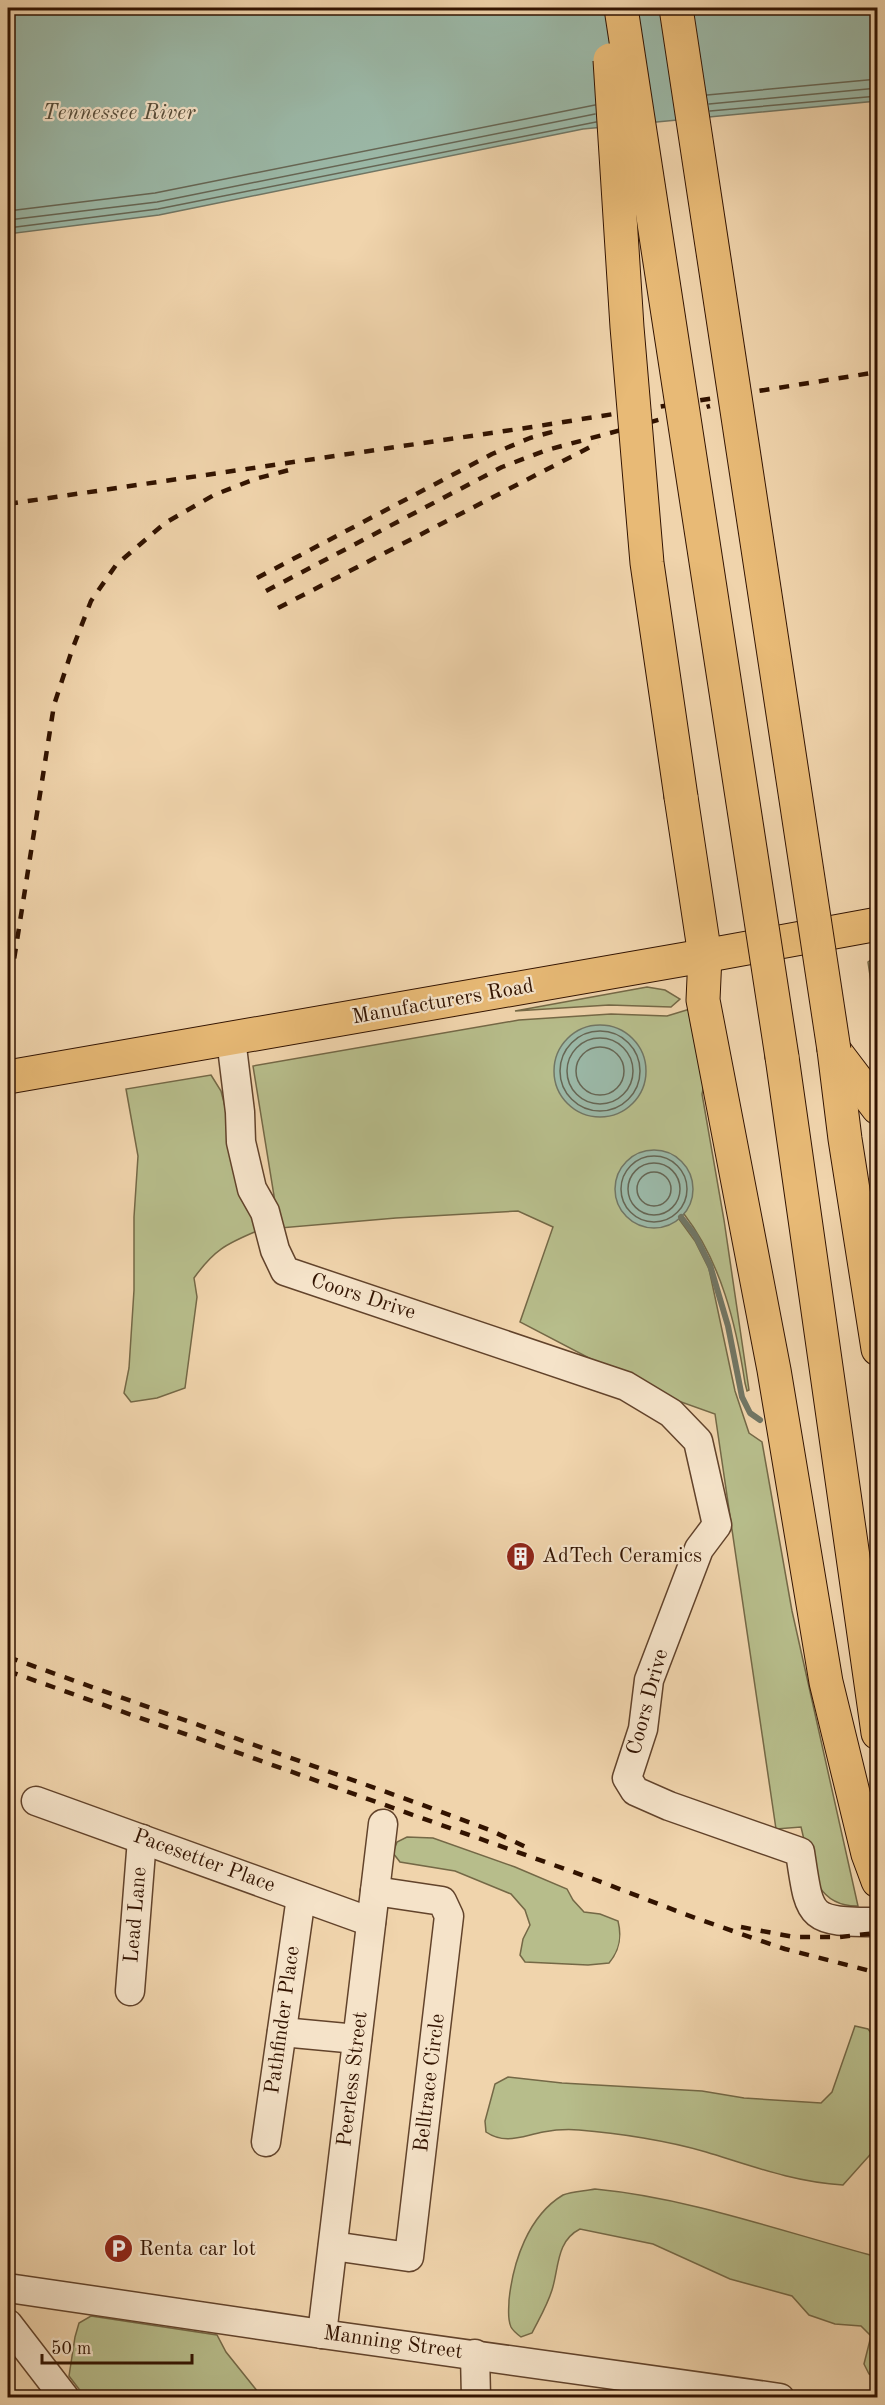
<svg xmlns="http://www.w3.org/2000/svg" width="885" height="2405" font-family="'Old Standard TT',serif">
<rect width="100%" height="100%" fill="#f0d4ac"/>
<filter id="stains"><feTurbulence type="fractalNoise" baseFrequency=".00333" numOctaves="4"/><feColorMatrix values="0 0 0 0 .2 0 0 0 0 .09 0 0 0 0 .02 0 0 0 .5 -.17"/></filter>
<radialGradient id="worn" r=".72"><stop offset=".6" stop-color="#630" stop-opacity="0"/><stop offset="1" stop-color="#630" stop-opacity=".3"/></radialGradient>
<g fill="#b7bd8b" stroke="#746846" stroke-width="1.5">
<path d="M 872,959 L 877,959 L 877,1022 L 868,962 Z"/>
<path d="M 647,987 L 665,990 L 680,999 L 671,1007 L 609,1005 L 515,1011 Z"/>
<path d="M 690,1009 L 705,1081 L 702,1094 L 724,1220 L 749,1390 L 747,1391 L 745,1383 C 736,1324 721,1262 684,1214 L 679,1219 L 695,1241 L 709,1269 L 735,1391 L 749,1433 L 762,1442 L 792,1611 L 858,1906 C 812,1907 810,1862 801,1827 L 776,1829 L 715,1414 L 656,1393 L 520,1322 L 553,1227 L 518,1211 L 396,1218 L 280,1228 L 276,1208 L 253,1066 L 519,1020 L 611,1014 L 667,1016 Z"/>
<path d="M 211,1075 L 221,1091 L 257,1231 C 226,1244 214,1250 194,1278 L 197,1297 L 185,1388 L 157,1398 L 131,1402 L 124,1393 L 129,1368 L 134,1290 L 134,1217 L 138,1156 L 126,1089 Z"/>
<path d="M 407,1837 L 433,1838 L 515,1867 L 567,1889 L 573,1900 L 584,1912 L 600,1914 L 618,1921 C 622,1937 620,1950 609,1963 L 588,1965 L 525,1962 L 520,1955 L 523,1939 L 530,1925 L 525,1910 L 511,1894 L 455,1871 L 400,1862 L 393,1853 L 397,1842 Z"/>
<path d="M 855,2026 L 868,2029 L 877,2041 L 877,2147 L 843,2185 C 794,2182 752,2166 706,2152 C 669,2141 618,2133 579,2130 C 568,2129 554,2130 543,2132 C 522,2136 505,2145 486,2132 L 485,2121 L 495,2084 L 508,2077 L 562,2083 L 702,2091 L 744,2098 L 821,2103 L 832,2092 Z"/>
<path d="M 595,2189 C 690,2198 783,2232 874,2256 L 878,2259 L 877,2378 L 869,2374 L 864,2364 L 871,2336 L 861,2326 L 835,2324 L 809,2315 L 792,2296 L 730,2279 L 653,2244 L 580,2229 C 556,2241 559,2268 552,2290 C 547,2306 539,2319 532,2333 L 521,2337 C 517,2334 513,2331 511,2327 C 507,2318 509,2309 509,2300 C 513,2262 528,2216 563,2195 C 572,2191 586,2191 595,2189 Z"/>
<path d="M 91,2316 L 217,2335 L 226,2352 L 262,2397 L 85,2397 L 69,2376 L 75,2337 L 79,2323 Z"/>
</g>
<g fill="#9bb8a7" stroke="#717664" stroke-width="1.5">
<path d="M 8,8 L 877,8 L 877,101 L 583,129 L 159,215 L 8,234 Z"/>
<circle cx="600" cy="1071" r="46"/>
<circle cx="654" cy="1189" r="39"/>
</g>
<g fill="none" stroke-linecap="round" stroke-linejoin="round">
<g stroke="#666654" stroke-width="1.5">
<path d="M 707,95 L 878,79"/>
<path d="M 709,104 L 878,88"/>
<path d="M 710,111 L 878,96"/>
<path d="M 8,211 L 155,193 L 595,105"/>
<path d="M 8,220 L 157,202 L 595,114"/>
<path d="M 8,228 L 158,209 L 596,122"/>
<circle cx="600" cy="1071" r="40"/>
<circle cx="600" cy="1071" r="33"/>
<circle cx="600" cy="1071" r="24"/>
<circle cx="654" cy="1189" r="33"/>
<circle cx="654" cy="1189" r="26"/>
<circle cx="654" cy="1189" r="17"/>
</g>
<path stroke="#717664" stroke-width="6" d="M 681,1217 L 695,1235 L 710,1265 L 728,1326 L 742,1397 L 750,1413 L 760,1420"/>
<defs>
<g id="minor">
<path d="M 231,1039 L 240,1112 L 241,1142 L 252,1189 L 265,1212 L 275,1250 L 285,1271 L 626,1386 L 671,1413 L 698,1441 L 717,1525 L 699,1549 L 649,1680 L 643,1729 L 627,1778 L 635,1791 L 669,1806 L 800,1852 C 810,1918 807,1922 878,1922"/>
<path d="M 36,1801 L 371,1922"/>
<path d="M 130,1991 L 142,1839"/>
<path d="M 282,2032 L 357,2039"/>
<path d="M 266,2142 L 301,1897"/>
<path d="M 333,2246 L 409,2257 L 449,1916 L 442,1901 L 375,1891"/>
<path d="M 8,2288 L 322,2334 L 780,2398"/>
<path d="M 8,2324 L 65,2398"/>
<path d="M 322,2334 L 383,1824"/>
<path d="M 475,2354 L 476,2398"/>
</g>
<path id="major" d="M 8,1077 L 720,953 L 878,924"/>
<g id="highway">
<path d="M 681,797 L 705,956 L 703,1000 L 774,1370 L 826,1682 L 868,1854 L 878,1881"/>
<path d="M 834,1050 L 845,1139 L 878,1349"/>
<path d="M 837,1054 L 878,1108"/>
<path d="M 782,1057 L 878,1733"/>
</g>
</defs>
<use href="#minor" stroke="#62432b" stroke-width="31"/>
<use href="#major" stroke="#321300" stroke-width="35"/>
<use href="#highway" stroke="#321300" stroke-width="35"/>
<use href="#minor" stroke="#f5e3c9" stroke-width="28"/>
<use href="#major" stroke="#e8ba76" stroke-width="33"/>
<use href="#highway" stroke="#e8ba76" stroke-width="33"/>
<g stroke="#321300" stroke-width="4.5" stroke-dasharray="10 10" stroke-linecap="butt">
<path d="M 8,504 L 532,427 L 878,372"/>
<path d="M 257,578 L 492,454 L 530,438 L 559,430"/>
<path d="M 266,591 L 502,467 L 547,450 L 710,406"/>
<path d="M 278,608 L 598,443"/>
<path d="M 8,998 L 54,705 L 72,650 L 91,601 L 116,565 L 165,523 L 214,495 L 255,479 L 289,470"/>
<path d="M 8,1657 L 417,1803 L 490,1830 L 528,1848"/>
<path d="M 8,1671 L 596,1880 L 695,1918 L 785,1949 L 878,1973"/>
<path d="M 741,1927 L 794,1937 L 839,1937 L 878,1933"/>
</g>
<defs>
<g id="highway-bridge">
<path d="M 621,8 L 782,1057"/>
<path d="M 676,8 L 834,1050"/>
<path d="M 610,60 L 627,327 L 647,563 L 681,797"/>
</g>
</defs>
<use href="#highway-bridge" stroke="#321300" stroke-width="35" stroke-linecap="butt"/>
<use href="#highway-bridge" stroke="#e8ba76" stroke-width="33"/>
</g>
<defs>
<symbol id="building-disc" viewBox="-11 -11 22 22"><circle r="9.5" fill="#8f2418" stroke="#f5e3c9"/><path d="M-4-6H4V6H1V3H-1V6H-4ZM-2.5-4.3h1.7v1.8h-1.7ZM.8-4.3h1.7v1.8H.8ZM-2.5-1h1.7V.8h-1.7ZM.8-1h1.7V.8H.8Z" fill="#fff"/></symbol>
<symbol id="parking-disc" viewBox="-11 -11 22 22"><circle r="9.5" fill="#8f2418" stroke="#f5e3c9"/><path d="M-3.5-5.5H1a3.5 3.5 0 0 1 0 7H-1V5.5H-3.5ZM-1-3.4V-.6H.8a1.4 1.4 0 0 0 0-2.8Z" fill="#fff"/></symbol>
</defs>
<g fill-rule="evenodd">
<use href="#building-disc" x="504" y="1540" width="33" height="33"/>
<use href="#parking-disc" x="102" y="2232" width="33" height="33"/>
</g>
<g text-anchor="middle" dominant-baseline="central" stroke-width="4.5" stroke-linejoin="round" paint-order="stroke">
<g font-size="21" fill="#321300" stroke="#f5e3c9">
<text transform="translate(443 1002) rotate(-10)">Manufacturers Road</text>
<text transform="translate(363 1297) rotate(18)">Coors Drive</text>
<text transform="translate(648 1702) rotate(-75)">Coors Drive</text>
<text transform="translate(204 1861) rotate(20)">Pacesetter Place</text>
<text transform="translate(136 1915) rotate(-85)">Lead Lane</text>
<text transform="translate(283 2020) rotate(-82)">Pathfinder Place</text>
<text transform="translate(353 2079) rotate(-83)">Peerless Street</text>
<text transform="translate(430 2083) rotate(-83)">Belltrace Circle</text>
<text transform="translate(393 2343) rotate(8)">Manning Street</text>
</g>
<g font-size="21" fill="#321300" stroke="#f5e3c9" text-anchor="start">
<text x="542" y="1556">AdTech Ceramics</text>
<text x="139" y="2249">Renta car lot</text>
</g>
<g font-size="22" font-style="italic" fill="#574d3a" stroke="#f5e3c9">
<text x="119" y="113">Tennessee River</text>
</g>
</g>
<rect width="885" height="2405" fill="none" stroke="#f0d4ac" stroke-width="30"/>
<rect x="9" y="9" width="867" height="2387" fill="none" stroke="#321300" stroke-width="3"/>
<rect x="15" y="15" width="855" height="2375" fill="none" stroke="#321300" stroke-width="1.5"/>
<path d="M42 2354v9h150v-9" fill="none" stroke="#321300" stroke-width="3"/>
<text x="51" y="2354" font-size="18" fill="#321300" stroke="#f5e3c9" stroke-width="4.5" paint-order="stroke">50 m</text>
<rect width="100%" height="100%" filter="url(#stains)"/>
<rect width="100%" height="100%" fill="url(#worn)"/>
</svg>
